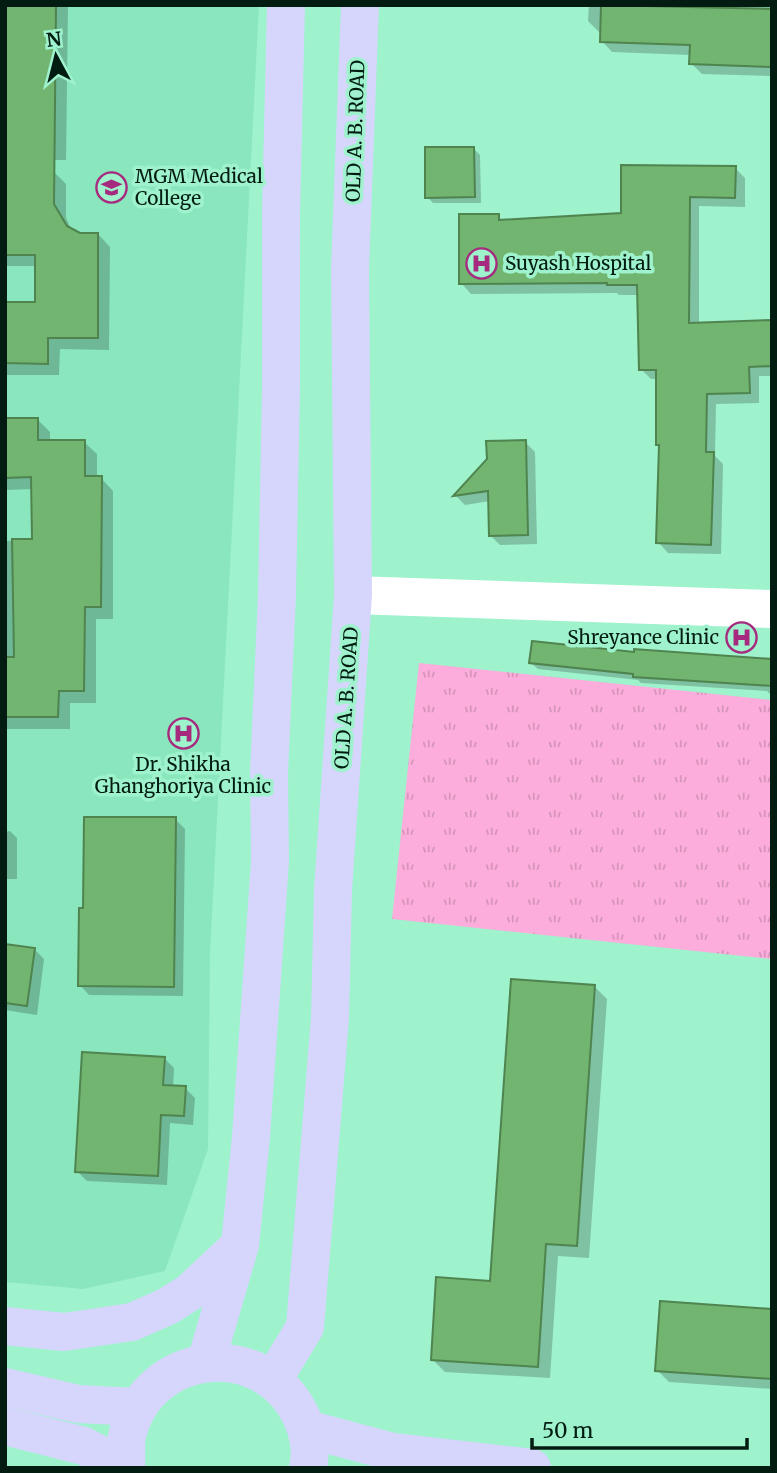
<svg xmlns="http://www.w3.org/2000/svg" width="777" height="1473" font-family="Merriweather,serif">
<defs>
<pattern id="grass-tufts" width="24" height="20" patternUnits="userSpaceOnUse" patternTransform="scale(1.75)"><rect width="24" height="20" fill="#fcaddb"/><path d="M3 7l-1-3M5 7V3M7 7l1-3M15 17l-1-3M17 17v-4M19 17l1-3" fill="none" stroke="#d694bb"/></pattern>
</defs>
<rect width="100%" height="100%" fill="#9ef2cc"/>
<path fill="#8ae6bd" d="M 5,5 L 259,5 L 210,954 L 208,1149 L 165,1271 L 83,1289 L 5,1282 Z"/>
<path fill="url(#grass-tufts)" d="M 419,663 L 772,700 L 772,959 L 392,919 Z"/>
<g fill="#0003">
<path d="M 5,5 L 68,5 L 66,160 L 5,160 Z"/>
<path d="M 589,5 L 772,5 L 772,76 L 702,74 L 691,63 L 691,55 L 612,52 L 602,41 L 602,32 L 599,32 L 588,21 Z"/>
<path d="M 474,149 L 480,155 L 481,203 L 433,203 L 427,197 Z"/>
<path d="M 735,168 L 745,178 L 745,207 L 699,206 L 699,324 L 772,322 L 772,376 L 759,376 L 759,403 L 716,404 L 715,456 L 723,464 L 721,554 L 668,553 L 658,542 L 661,448 L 657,444 L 658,379 L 651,379 L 641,369 L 639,295 L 619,295 L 617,293 L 471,294 L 461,283 L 498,216 L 504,222 L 622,214 Z"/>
<path d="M 54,172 L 66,184 L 66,218 L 72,231 L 79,235 L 98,234 L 110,247 L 109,350 L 60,349 L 59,375 L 5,375 L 5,304 L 37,304 L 37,266 L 5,266 L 5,182 Z"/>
<path d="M 5,420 L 38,420 L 50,432 L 50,442 L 84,442 L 97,454 L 97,478 L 101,478 L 113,491 L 113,619 L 96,619 L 96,703 L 70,703 L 70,729 L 5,729 L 5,541 L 34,540 L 33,489 L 5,490 Z"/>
<path d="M 525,442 L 535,452 L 537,544 L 500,545 L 491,536 L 490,501 L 465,505 L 456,496 L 489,459 Z"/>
<path d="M 636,654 L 772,659 L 772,696 L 767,691 L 641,683 L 638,680 L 538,669 L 531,663 Z"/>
<path d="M 175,819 L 185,829 L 183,996 L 89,995 L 80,985 Z"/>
<path d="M 10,831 L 17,838 L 17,879 L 5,879 L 5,832 Z"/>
<path d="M 5,946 L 34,949 L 44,959 L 37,1015 L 5,1010 Z"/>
<path d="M 594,986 L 607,999 L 589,1258 L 558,1256 L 550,1378 L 445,1372 L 432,1359 L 492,1282 Z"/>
<path d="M 164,1058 L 174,1068 L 173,1087 L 185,1088 L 195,1098 L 193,1125 L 170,1123 L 167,1185 L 87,1181 L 77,1171 Z"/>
<path d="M 772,1311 L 772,1389 L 669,1382 L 657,1370 Z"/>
</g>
<g fill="#71b571" stroke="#4f844f" stroke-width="2">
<path d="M 5,5 L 56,5 L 54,204 L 67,226 L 80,233 L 98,233 L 98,338 L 48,338 L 48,364 L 5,363 L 5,302 L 35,302 L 35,255 L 5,255 Z"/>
<path d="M 601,5 L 772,9 L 772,67 L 689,64 L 690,45 L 600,42 Z"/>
<path d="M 425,147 L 474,147 L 475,197 L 425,198 Z"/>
<path d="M 621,165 L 736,166 L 735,198 L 690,197 L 689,323 L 772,320 L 772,366 L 749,367 L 750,393 L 707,394 L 706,452 L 714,452 L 711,545 L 656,543 L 659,445 L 656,445 L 656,370 L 639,370 L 637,285 L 607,285 L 607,283 L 459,284 L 459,214 L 499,214 L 499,220 L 621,213 Z"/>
<path d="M 5,418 L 38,418 L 38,440 L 85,440 L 85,476 L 102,476 L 101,607 L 85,607 L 84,691 L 59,691 L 58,717 L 5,717 L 5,657 L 14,657 L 12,539 L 32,539 L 31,477 L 5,478 Z"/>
<path d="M 526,440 L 528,535 L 489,536 L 488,491 L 453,496 L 487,459 L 486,441 Z"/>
<path d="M 532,641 L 634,652 L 634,649 L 772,659 L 772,686 L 633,677 L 633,674 L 529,663 Z"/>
<path d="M 84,817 L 176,817 L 174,987 L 78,986 L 79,908 L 83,908 Z"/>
<path d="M 5,944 L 35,948 L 27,1006 L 5,1003 Z"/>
<path d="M 511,979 L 595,985 L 577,1246 L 546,1244 L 538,1367 L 431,1360 L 436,1277 L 490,1281 Z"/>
<path d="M 82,1052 L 165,1057 L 163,1085 L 186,1086 L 184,1116 L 161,1115 L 158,1176 L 75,1172 Z"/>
<path d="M 660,1301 L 772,1309 L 772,1379 L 655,1371 Z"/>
</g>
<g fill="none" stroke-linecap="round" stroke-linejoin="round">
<path stroke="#fff" stroke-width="38" d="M 353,595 L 772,609"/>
<g stroke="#d6d6fd" stroke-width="38">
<path d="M 5,1326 L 64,1332 L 132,1322 L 168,1306 L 190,1292 L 239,1246"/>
<path d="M 206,1362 L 240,1245 L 251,1137 L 270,861 L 269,773 L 277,595 L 281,387 L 281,212 L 286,5"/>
<path d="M 273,1380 L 305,1327 L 330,1018 L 333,890 L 353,595 L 350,269 L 360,5"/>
<path d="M 5,1387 L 78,1404 L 138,1407"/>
<path d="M 5,1426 L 84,1446 L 126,1468 C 127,1458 125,1445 127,1436 C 147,1349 263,1336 301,1416 C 308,1431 312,1451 308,1468"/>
<path d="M 307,1429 L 393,1452 L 532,1468"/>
</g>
</g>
<defs>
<symbol id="university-ring" viewBox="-11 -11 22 22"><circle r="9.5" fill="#9ef2cc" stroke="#a62a7e" stroke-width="1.5"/><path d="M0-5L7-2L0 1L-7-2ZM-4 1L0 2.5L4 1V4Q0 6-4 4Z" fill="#a62a7e"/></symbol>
<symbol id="hospital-ring" viewBox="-11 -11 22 22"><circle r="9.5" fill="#9ef2cc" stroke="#a62a7e" stroke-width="1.5"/><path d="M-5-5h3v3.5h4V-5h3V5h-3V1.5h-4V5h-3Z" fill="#a62a7e"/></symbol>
</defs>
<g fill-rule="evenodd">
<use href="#university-ring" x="94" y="170" width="35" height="35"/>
<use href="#hospital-ring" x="464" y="246" width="35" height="35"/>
<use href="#hospital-ring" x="724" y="620" width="35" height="35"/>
<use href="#hospital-ring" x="166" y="716" width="35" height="35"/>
</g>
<g text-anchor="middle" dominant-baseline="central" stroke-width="7" stroke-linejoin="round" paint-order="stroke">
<g font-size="19" fill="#021c11" stroke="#9ef2cc">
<text transform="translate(355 131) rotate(-88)">OLD A. B. ROAD</text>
<text transform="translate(346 698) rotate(-86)">OLD A. B. ROAD</text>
</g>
<g font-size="19" fill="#021c11" stroke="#9ef2cc" text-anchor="start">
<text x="135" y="176">MGM Medical<tspan x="135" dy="22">College</tspan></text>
<text x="505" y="263">Suyash Hospital</text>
<text x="719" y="637" text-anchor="end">Shreyance Clinic</text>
<text x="183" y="764" text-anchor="middle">Dr. Shikha<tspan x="183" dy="22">Ghanghoriya Clinic</tspan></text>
</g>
</g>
<rect width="777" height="1473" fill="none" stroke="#021c11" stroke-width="14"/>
<g transform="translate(56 56) rotate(353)" stroke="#9ef2cc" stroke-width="5" paint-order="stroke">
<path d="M0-5L12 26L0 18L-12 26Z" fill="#021c11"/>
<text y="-10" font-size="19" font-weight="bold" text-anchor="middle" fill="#021c11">N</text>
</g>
<path d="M532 1438v10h215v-10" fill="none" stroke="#021c11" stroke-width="3.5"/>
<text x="542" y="1438" font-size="21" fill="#021c11" stroke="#9ef2cc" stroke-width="5" paint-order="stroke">50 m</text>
</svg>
